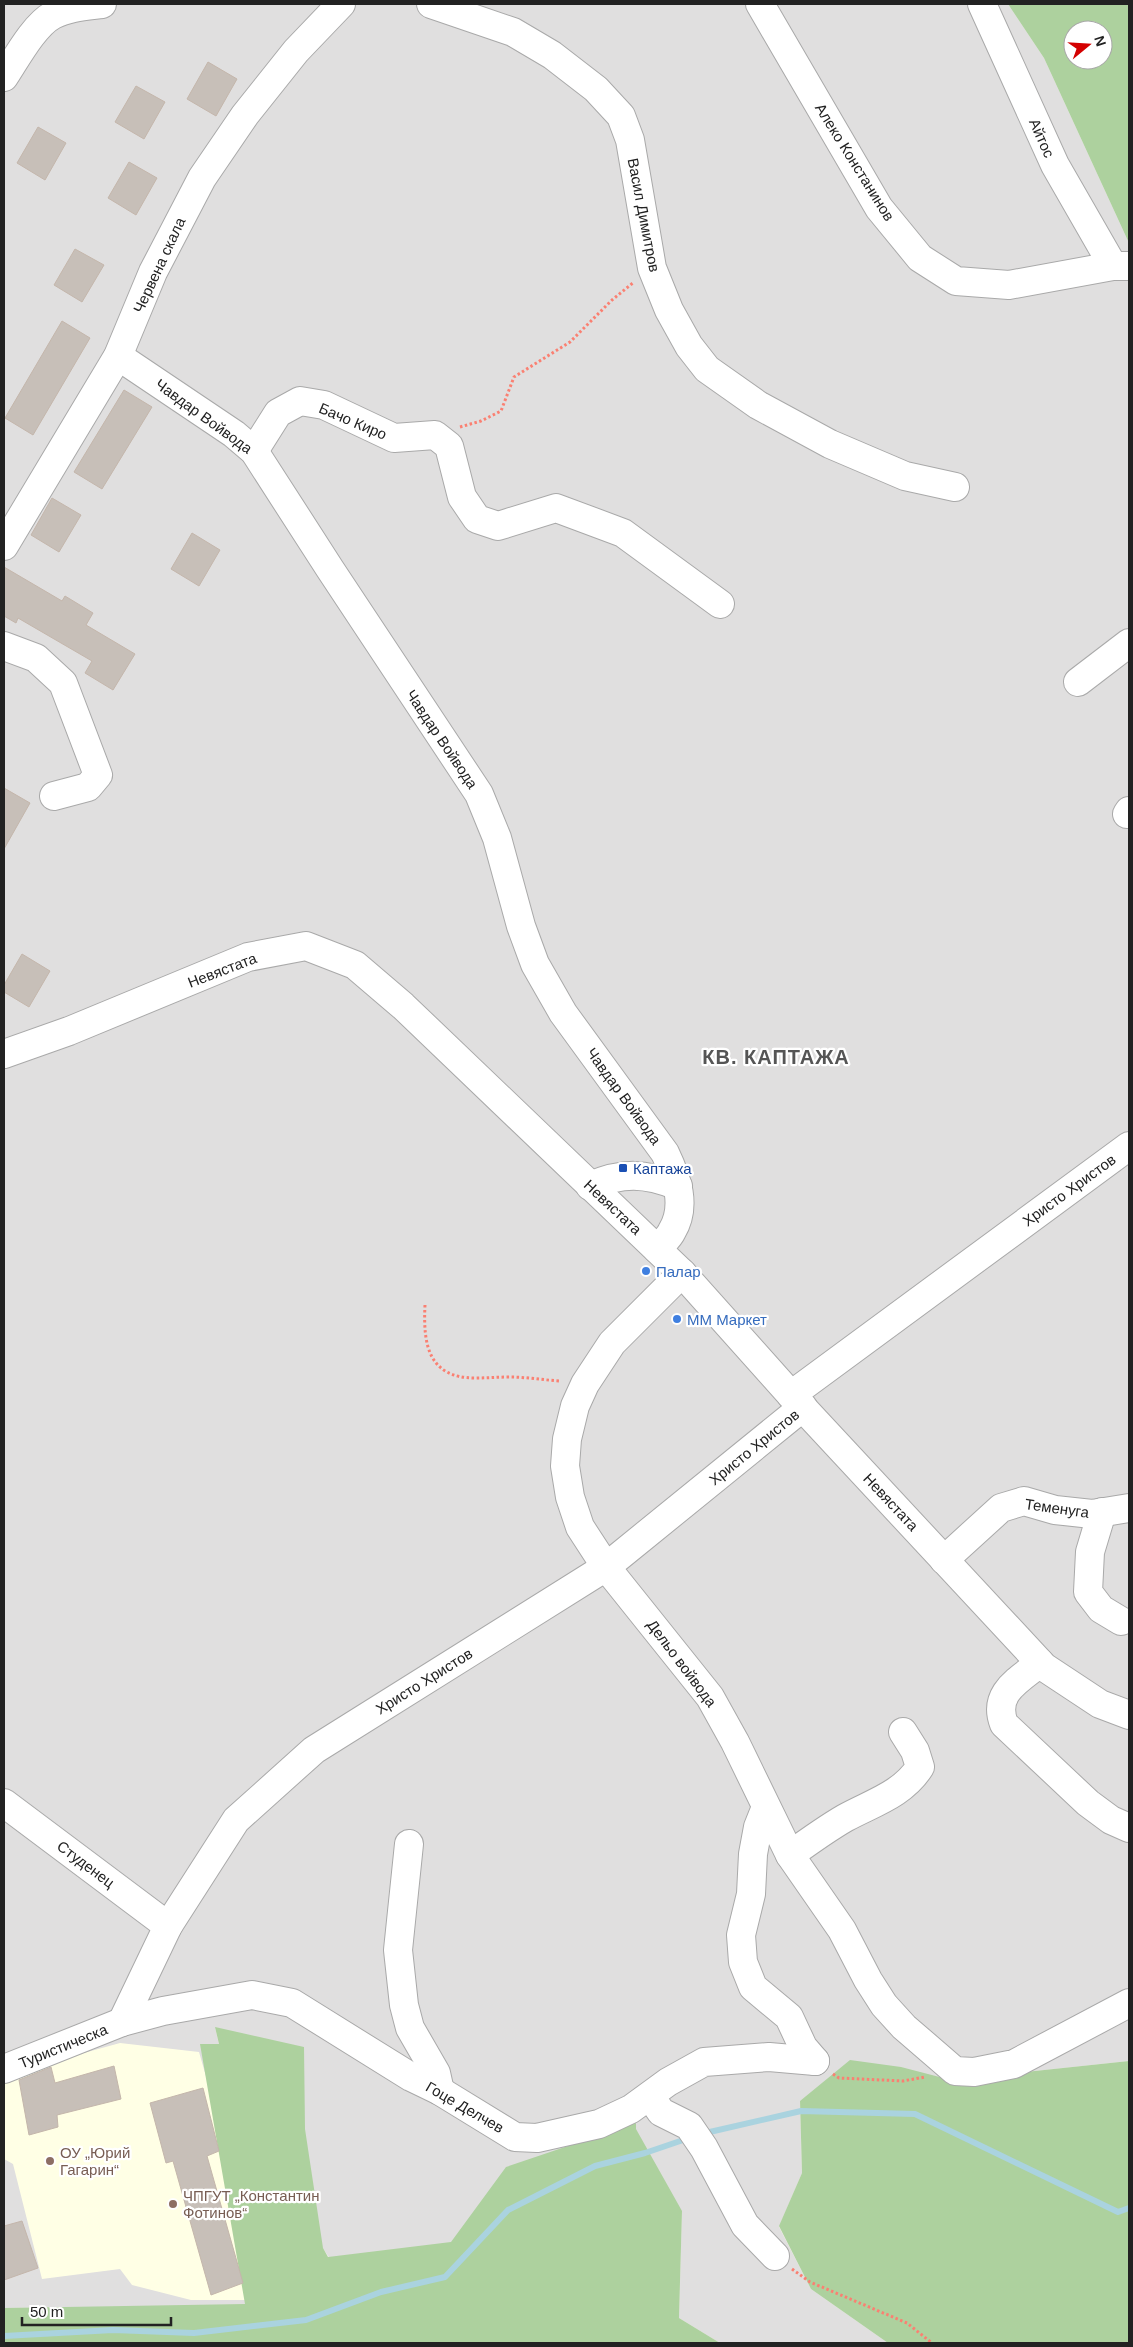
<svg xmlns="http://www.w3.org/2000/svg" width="1133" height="2347" font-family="Helvetica,sans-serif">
<rect width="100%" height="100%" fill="#f2efe9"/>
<path fill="#e0dfdf" d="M 4,4 L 1008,4 L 1044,58 L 1129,243 L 1129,2061 L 951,2080 L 800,2101 L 802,2173 L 779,2227 L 811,2289 L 888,2343 L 720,2343 L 679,2318 L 682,2211 L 473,2235 L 347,2284 L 306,2223 L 215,2027 L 278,2305 L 4,2308 Z"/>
<path fill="#ffffe5" d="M 120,2043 L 199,2052 L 270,2300 L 191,2300 L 132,2285 L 120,2269 L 42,2279 L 13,2164 L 4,2159 L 4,2075 Z"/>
<g fill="#add19e" fill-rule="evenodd">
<path d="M 1008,4 L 1129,4 L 1129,243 L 1044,58 ZM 1073,30 L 1103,30 L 1103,60 L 1073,60 Z"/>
<path d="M 215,2027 L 304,2047 L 305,2129 L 323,2248 L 328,2257 L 451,2242 L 506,2167 L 636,2123 L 636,2129 L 682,2211 L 679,2318 L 720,2343 L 4,2343 L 4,2308 L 245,2304 L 200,2044 L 219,2044 Z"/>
<path d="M 850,2060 L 901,2067 L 951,2080 L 1129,2061 L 1129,2343 L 888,2343 L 811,2289 L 779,2226 L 802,2173 L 800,2101 Z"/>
</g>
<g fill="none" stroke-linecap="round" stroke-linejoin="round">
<g stroke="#aad3df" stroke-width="6">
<path d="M 701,2134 L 801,2111 L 915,2114 L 1118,2212 L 1129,2208"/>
<path d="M 4,2336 L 113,2330 L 194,2333 L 306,2320 L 381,2292 L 445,2277 L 508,2210 L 595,2166 L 645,2153 L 689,2138"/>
</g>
</g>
<g fill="#c7bfb8" stroke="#c4b6ab">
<path d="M 208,62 L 237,79 L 216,116 L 187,99 Z"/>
<path d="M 136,86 L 165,102 L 144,139 L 115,122 Z"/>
<path d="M 38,127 L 66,143 L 45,180 L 17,163 Z"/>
<path d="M 129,162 L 157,178 L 136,215 L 108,198 Z"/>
<path d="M 75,249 L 104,265 L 82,302 L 54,285 Z"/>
<path d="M 62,321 L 90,338 L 33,435 L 5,418 Z"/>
<path d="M 124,390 L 152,407 L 102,489 L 74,472 Z"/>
<path d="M 52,498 L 81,515 L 59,552 L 31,535 Z"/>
<path d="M 192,533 L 220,550 L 199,586 L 171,569 Z"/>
<path d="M 4,567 L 62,601 L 65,596 L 93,613 L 86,625 L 135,654 L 113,690 L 85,673 L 92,661 L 18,618 L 16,623 L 4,616 Z"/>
<path d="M 4,788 L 30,803 L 4,849 Z"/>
<path d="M 22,954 L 50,971 L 29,1007 L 4,992 L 4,985 Z"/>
<path d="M 114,2066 L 121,2099 L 57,2115 L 58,2127 L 29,2135 L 19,2080 L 51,2067 L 55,2083 Z"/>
<path d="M 203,2088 L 219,2151 L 207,2156 L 243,2283 L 211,2295 L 173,2161 L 166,2163 L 150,2103 Z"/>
<path d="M 22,2221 L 38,2268 L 4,2280 L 4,2226 Z"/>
</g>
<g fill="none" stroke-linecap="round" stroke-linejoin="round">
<defs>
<g id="minor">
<path d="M 431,4 L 513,32 L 552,55 L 596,89 L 621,116 L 630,140 L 652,268 L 669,310 L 689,346 L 707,369 L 758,405 L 830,444 L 905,476 L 955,487"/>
<path d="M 760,4 L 879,208 L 920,258 L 956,281 L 1009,285 L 1113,266 L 1129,266"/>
<path d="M 982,4 L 1055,165 L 1113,266"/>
<path d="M 4,77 C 16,59 34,25 53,15 C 68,7 86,6 102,4"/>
<path d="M 118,356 L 234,434 L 254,451 L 330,569 L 479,794 L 497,838 L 521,926 L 535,964 L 563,1013 L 665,1153 C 677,1178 687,1206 672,1231 C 669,1238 662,1243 657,1249"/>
<path d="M 254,451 L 278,413 L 300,401 L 324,405 L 394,438 L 435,435 L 449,446 L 462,497 L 477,519 L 498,526 L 556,508 L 623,533 L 720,604"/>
<path d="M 4,546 L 118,356 L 153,272 L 202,178 L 245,115 L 296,51 L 341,4"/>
<path d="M 4,646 L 36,658 L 63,683 L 98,775 L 88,787 L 54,796"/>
<path d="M 1078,682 L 1129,643"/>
<path d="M 1127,814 L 1129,811"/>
<path d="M 4,1054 L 69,1031 L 248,957 L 306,946 L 355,965 L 403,1006 L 682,1273 L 791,1395 L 1044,1667 L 1100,1704 L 1129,1715"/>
<path d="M 590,1186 C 623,1172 645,1173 678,1186"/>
<path d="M 682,1273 L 612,1343 L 585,1384 L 575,1406 L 567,1439 L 565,1466 L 570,1497 L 580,1527 L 606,1567 L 710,1697 L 735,1742 L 790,1855 L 842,1930 L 868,1980 L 884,2005 L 904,2027 L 955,2071 L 974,2072 L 1014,2064 L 1129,2003"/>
<path d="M 791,1395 L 1129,1146"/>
<path d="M 1102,1512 L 1090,1552 L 1088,1592 L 1101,1609 L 1121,1621"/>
<path d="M 944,1560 L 1001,1508 L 1024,1501 L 1055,1510 L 1092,1514 L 1129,1508"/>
<path d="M 1040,1663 C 1019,1680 992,1693 1004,1724 L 1088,1803 L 1111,1820 L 1129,1828"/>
<path d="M 4,1803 L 168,1926"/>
<path d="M 766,1807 L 758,1827 L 753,1854 L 751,1894 L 741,1935 L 743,1962 L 753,1987 L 789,2017 L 803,2047 L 815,2061"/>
<path d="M 409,1844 L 398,1950 L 404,2005 L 410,2028 L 436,2073 L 440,2091"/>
<path d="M 790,1855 C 808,1842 826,1829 845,1818 C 872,1803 902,1795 920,1767 L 915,1751 L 903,1732"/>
<path d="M 122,2022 L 168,1926 L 236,1820 L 314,1750 L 606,1567 L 803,1407"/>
<path d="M 4,2069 L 122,2022 L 163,2011 L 252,1995 L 292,2003 L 411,2077 L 440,2091 L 515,2137 L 537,2138 L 599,2124 L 631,2109 L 668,2082 L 704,2062 L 769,2057 L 815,2061"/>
<path d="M 650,2096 L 661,2112 L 689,2126 L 704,2148 L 745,2225 L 775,2256"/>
</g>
</defs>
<use href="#minor" stroke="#a9a9a9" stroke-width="30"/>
<g stroke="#fa8072" stroke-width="3" stroke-dasharray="2.5 2.5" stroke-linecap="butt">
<path d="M 460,427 L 481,421 L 501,411 L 514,377 L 570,342 L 612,300 L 634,282"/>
<path d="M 425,1305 C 423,1344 428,1378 475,1378 C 487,1378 498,1377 510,1377 C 526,1377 543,1380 560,1381"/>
<path d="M 833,2074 L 839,2078 L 903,2081 L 925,2077"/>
<path d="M 792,2269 L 810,2282 L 907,2323 L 932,2343"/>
</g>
<use href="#minor" stroke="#fff" stroke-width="28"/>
</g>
<rect fill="#1a4fb4" stroke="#fff" stroke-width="2" x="618" y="1163" width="10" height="10" rx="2.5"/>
<g fill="#3f7fe0" stroke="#fff" stroke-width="2">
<circle cx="646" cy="1271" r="5"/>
<circle cx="677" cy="1319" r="5"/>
</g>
<g fill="#8d6e63" stroke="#fff" stroke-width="2">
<circle cx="50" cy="2161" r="5"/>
<circle cx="173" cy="2204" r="5"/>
</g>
<g text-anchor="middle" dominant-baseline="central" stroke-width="4.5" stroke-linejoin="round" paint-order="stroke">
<g font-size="15" fill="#222" stroke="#fff">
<text transform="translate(1042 138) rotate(66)">Айтос</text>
<text transform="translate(855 162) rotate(58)">Алеко Констанинов</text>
<text transform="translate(644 215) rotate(79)">Васил Димитров</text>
<text transform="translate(159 265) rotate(-65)">Червена скала</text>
<text transform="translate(204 416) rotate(36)">Чавдар Войвода</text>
<text transform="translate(353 421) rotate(23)">Бачо Киро</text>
<text transform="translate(442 739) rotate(56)">Чавдар Войвода</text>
<text transform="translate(222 970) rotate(-21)">Невястата</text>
<text transform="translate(624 1096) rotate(54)">Чавдар Войвода</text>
<text transform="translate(1069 1190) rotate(-36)">Христо Христов</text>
<text transform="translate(613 1207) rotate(43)">Невястата</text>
<text transform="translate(754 1447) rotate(-39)">Христо Христов</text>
<text transform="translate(891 1502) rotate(47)">Невястата</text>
<text transform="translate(1057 1508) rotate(8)">Теменуга</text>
<text transform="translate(682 1663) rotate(53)">Дельо войвода</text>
<text transform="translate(424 1681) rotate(-32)">Христо Христов</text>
<text transform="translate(86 1864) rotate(37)">Студенец</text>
<text transform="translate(63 2046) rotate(-22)">Туристическа</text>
<text transform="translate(465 2107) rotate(30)">Гоце Делчев</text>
</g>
<g font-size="15" fill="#164399" stroke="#fff" text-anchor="start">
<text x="633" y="1168">Каптажа</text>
</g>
<g font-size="15" fill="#366cbe" stroke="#fff" text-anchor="start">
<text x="656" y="1271">Палар</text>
<text x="687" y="1319">ММ Маркет</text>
</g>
<g font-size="15" fill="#785e54" stroke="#fff" text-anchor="start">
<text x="60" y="2152">ОУ „Юрий<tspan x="60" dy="17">Гагарин“</tspan></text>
<text x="183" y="2195">ЧПГУТ „Константин<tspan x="183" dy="17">Фотинов“</tspan></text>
</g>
<g font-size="20" font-weight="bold" letter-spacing="1" fill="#555" stroke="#fff">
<text x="776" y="1057">КВ. КАПТАЖА</text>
</g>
</g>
<rect width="1133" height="2347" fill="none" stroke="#222222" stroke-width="10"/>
<g transform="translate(1088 45) rotate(72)"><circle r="24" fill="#ffffff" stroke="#a7a7a7"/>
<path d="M0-4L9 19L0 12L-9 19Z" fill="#d40000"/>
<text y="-8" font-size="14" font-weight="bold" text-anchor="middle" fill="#222222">N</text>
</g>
<path d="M22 2317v8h149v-8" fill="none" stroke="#222222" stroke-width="2.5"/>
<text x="30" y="2317" font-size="15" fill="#222222" stroke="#ffffff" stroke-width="4" paint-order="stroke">50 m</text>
</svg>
